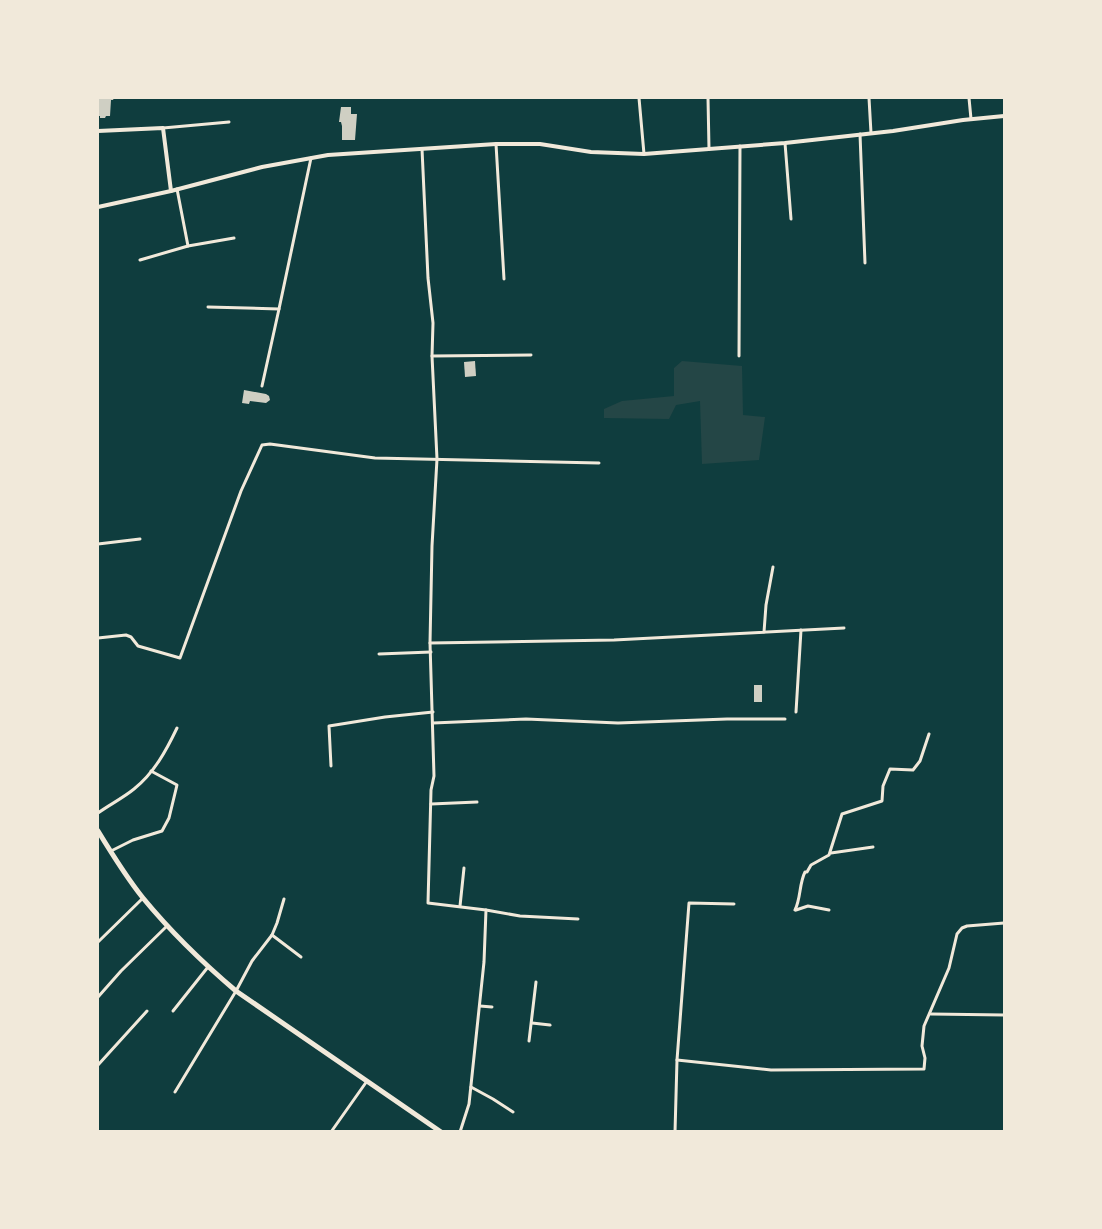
<svg xmlns="http://www.w3.org/2000/svg" width="1102" height="1229" font-family="'Titillium Web',sans-serif">
<rect width="100%" height="100%" fill="#0f3d3e"/>
<path fill="#244646" d="M 682,361 L 742,366 L 743,415 L 765,417 L 759,460 L 702,464 L 700,401 L 676,405 L 669,419 L 604,418 L 604,409 L 622,401 L 674,396 L 674,368 Z"/>
<g fill="#cfcfc3">
<path d="M 98,98 L 114,98 L 113,100 L 111,100 L 110,116 L 106,116 L 105,118 L 100,118 L 100,116 L 98,116 Z"/>
<path d="M 341,107 L 351,107 L 351,114 L 357,114 L 355,140 L 342,140 L 342,126 L 341,122 L 339,122 Z"/>
<path d="M 475,361 L 476,376 L 465,377 L 464,362 Z"/>
<path d="M 244,390 L 266,394 L 269,396 L 270,400 L 266,403 L 250,401 L 249,404 L 242,403 Z"/>
<rect x="754" y="685" width="8" height="17"/>
</g>
<g fill="none" stroke-linecap="round" stroke-linejoin="round">
<g stroke="#f1e9da" stroke-width="3">
<path d="M 639,98 L 644,154"/>
<path d="M 708,98 L 709,149"/>
<path d="M 869,98 L 871,133"/>
<path d="M 969,98 L 971,119"/>
<path d="M 163,128 L 229,122"/>
<path d="M 860,134 L 865,263"/>
<path d="M 785,143 L 791,219"/>
<path d="M 496,144 L 504,279"/>
<path d="M 422,149 L 428,278 L 433,323 L 432,356 L 437,459 L 432,546 L 430,643 L 434,776 L 431,790 L 428,903 L 486,910 L 484,962 L 469,1104 L 460,1132"/>
<path d="M 177,189 L 188,246"/>
<path d="M 140,260 L 188,246 L 234,238"/>
<path d="M 208,307 L 279,309 L 311,158"/>
<path d="M 432,356 L 531,355"/>
<path d="M 739,356 L 740,146"/>
<path d="M 262,386 L 279,309"/>
<path d="M 98,544 L 140,539"/>
<path d="M 764,632 L 766,605 L 773,567"/>
<path d="M 98,638 L 126,635 L 131,637 L 138,646 L 180,658 L 241,491 L 262,445 L 270,444 L 375,458 L 599,463"/>
<path d="M 430,643 L 614,640 L 844,628"/>
<path d="M 379,654 L 431,652"/>
<path d="M 796,712 L 801,630"/>
<path d="M 433,723 L 526,719 L 618,723 L 727,719 L 785,719"/>
<path d="M 331,766 L 329,726 L 385,717 L 433,712"/>
<path d="M 431,804 L 477,802"/>
<path d="M 98,813 C 109,805 123,798 134,789 C 154,773 166,751 177,728"/>
<path d="M 111,851 L 133,840 L 162,831 L 169,818 L 177,785 L 151,771"/>
<path d="M 831,853 L 873,847"/>
<path d="M 460,906 L 464,868"/>
<path d="M 486,910 L 520,916 L 578,919"/>
<path d="M 795,910 C 801,898 799,884 805,872 L 807,872 L 811,865 L 829,855 L 842,814 L 882,801 L 883,786 L 890,769 L 913,770 L 920,761 L 929,734"/>
<path d="M 796,910 L 808,906 L 829,910"/>
<path d="M 272,935 L 301,957"/>
<path d="M 98,942 L 143,898"/>
<path d="M 98,997 L 121,971 L 167,926"/>
<path d="M 480,1006 L 492,1007"/>
<path d="M 173,1011 L 208,967"/>
<path d="M 931,1014 L 1004,1015"/>
<path d="M 532,1023 L 550,1025"/>
<path d="M 529,1041 L 536,982"/>
<path d="M 677,1060 L 771,1070 L 924,1069 L 925,1058 L 922,1046 L 924,1026 L 949,968 L 957,934 L 962,928 L 967,926 L 1004,923"/>
<path d="M 98,1065 L 147,1011"/>
<path d="M 471,1087 L 493,1099 L 513,1112"/>
<path d="M 175,1092 L 236,991 L 252,961 L 272,935 L 277,923 L 284,899"/>
<path d="M 331,1132 L 367,1081"/>
<path d="M 675,1132 L 677,1060 L 689,903 L 734,904"/>
</g>
<g stroke="#f1e9da" stroke-width="4">
<path d="M 98,131 L 163,128 L 171,191"/>
<path d="M 98,207 L 171,191 L 262,167 L 328,155 L 496,144 L 540,144 L 591,152 L 644,154 L 785,143 L 893,131 L 963,120 L 1004,116"/>
</g>
<path stroke="#f1e9da" stroke-width="5" d="M 98,831 C 112,854 126,877 143,898 C 171,932 203,963 236,991 L 441,1132"/>
</g>
<rect width="1102" height="1229" fill="none" stroke="#f1e9da" stroke-width="198"/>
</svg>
